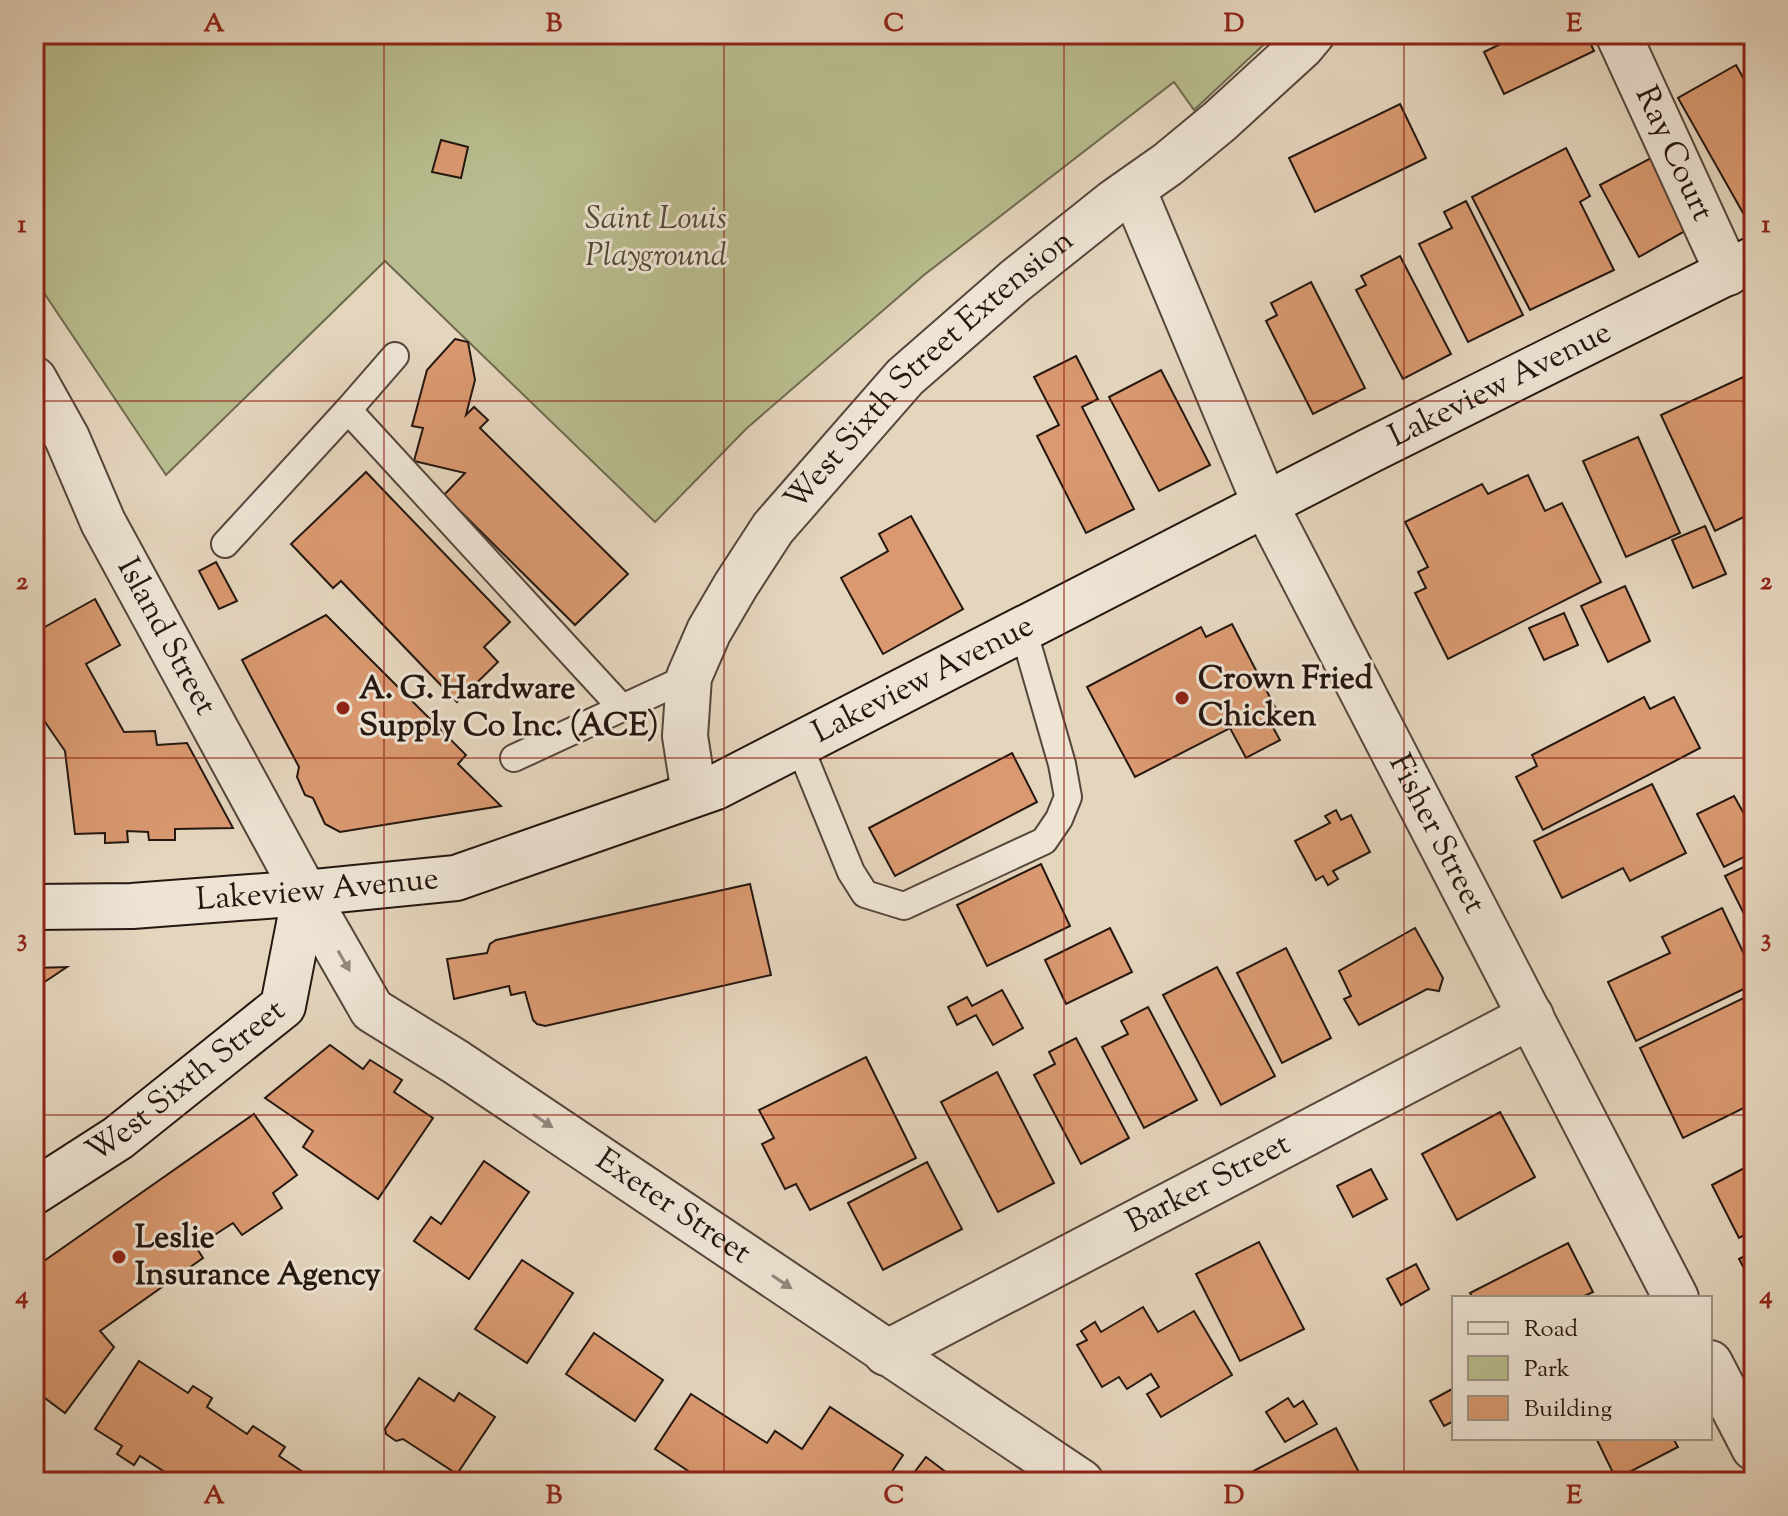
<svg xmlns="http://www.w3.org/2000/svg" width="1788" height="1516" font-family="'Sorts Mill Goudy',serif">
<rect width="100%" height="100%" fill="#e4d5bd"/>
<filter id="stains"><feTurbulence type="fractalNoise" baseFrequency=".0025" numOctaves="4"/><feColorMatrix values="0 0 0 0 .2 0 0 0 0 .09 0 0 0 0 .02 0 0 0 .5 -.17"/></filter>
<radialGradient id="worn" r=".72"><stop offset=".6" stop-color="#630" stop-opacity="0"/><stop offset="1" stop-color="#630" stop-opacity=".3"/></radialGradient>
<path fill="#b8bc8e" stroke="#6e6a4f" stroke-width="2" d="M 34,34 L 1275,34 L 1194,110 L 1174,82 L 924,275 L 747,428 L 655,522 L 385,261 L 166,475 L 34,278 Z"/>
<g fill="#da9970" stroke="#251710" stroke-width="2">
<path d="M 1521,34 L 1586,34 L 1594,51 L 1504,94 L 1484,52 Z"/>
<path d="M 1736,65 L 1754,97 L 1754,207 L 1743,213 L 1678,98 Z"/>
<path d="M 1400,104 L 1426,158 L 1315,212 L 1289,158 Z"/>
<path d="M 441,140 L 468,147 L 461,178 L 432,172 Z"/>
<path d="M 1566,148 L 1590,196 L 1580,202 L 1614,270 L 1530,310 L 1472,197 Z"/>
<path d="M 1651,158 L 1690,228 L 1639,257 L 1600,185 Z"/>
<path d="M 1466,201 L 1523,315 L 1468,342 L 1419,244 L 1452,228 L 1444,212 Z"/>
<path d="M 1400,256 L 1451,354 L 1403,379 L 1356,290 L 1366,285 L 1361,276 Z"/>
<path d="M 1311,282 L 1365,388 L 1313,414 L 1266,321 L 1277,315 L 1271,303 Z"/>
<path d="M 455,339 L 468,342 L 475,380 L 466,415 L 474,407 L 488,420 L 480,428 L 628,574 L 575,625 L 444,495 L 465,473 L 414,461 L 423,428 L 412,426 L 427,370 Z"/>
<path d="M 1076,356 L 1098,399 L 1082,407 L 1134,509 L 1086,533 L 1037,436 L 1059,425 L 1034,377 Z"/>
<path d="M 1161,370 L 1210,465 L 1159,491 L 1109,397 Z"/>
<path d="M 1754,372 L 1754,512 L 1715,531 L 1661,415 Z"/>
<path d="M 1638,437 L 1680,533 L 1626,557 L 1583,461 Z"/>
<path d="M 366,472 L 510,622 L 484,647 L 498,662 L 457,702 L 341,581 L 333,588 L 291,544 Z"/>
<path d="M 1528,475 L 1545,511 L 1562,503 L 1601,582 L 1448,659 L 1415,593 L 1426,588 L 1418,572 L 1428,567 L 1405,522 L 1482,484 L 1488,494 Z"/>
<path d="M 911,516 L 963,609 L 883,654 L 841,578 L 888,551 L 879,534 Z"/>
<path d="M 1705,526 L 1726,574 L 1693,588 L 1672,540 Z"/>
<path d="M 216,562 L 237,601 L 219,609 L 199,571 Z"/>
<path d="M 1625,586 L 1650,641 L 1608,662 L 1581,606 Z"/>
<path d="M 95,599 L 120,645 L 86,664 L 124,732 L 155,731 L 157,745 L 187,743 L 233,828 L 175,829 L 175,840 L 149,840 L 148,832 L 127,831 L 128,842 L 105,843 L 105,833 L 75,834 L 65,751 L 34,706 L 34,633 Z"/>
<path d="M 1564,613 L 1578,645 L 1544,660 L 1529,628 Z"/>
<path d="M 326,615 L 466,755 L 458,764 L 501,806 L 340,832 L 325,824 L 313,798 L 305,795 L 297,777 L 299,767 L 242,660 Z"/>
<path d="M 1232,624 L 1276,709 L 1266,715 L 1280,740 L 1246,758 L 1230,728 L 1135,777 L 1087,687 L 1201,627 L 1206,637 Z"/>
<path d="M 1644,697 L 1650,709 L 1674,697 L 1700,748 L 1543,830 L 1516,777 L 1537,766 L 1532,755 Z"/>
<path d="M 1012,753 L 1037,802 L 895,876 L 869,828 Z"/>
<path d="M 1652,784 L 1686,853 L 1630,881 L 1623,868 L 1562,898 L 1534,841 Z"/>
<path d="M 1734,796 L 1743,812 L 1751,808 L 1754,815 L 1754,852 L 1724,867 L 1697,814 Z"/>
<path d="M 1336,810 L 1341,820 L 1351,815 L 1370,852 L 1333,871 L 1338,879 L 1328,885 L 1323,876 L 1316,880 L 1295,841 L 1330,823 L 1325,816 Z"/>
<path d="M 1754,862 L 1754,912 L 1745,916 L 1725,876 Z"/>
<path d="M 1041,864 L 1070,926 L 987,966 L 957,905 Z"/>
<path d="M 750,884 L 771,975 L 545,1026 L 537,1024 L 533,1020 L 525,992 L 511,995 L 509,986 L 454,999 L 447,959 L 487,953 L 490,944 L 496,940 Z"/>
<path d="M 1722,908 L 1754,975 L 1754,984 L 1636,1041 L 1608,982 L 1670,953 L 1662,937 Z"/>
<path d="M 1110,928 L 1132,972 L 1066,1004 L 1045,960 Z"/>
<path d="M 1415,928 L 1443,978 L 1439,991 L 1427,989 L 1359,1025 L 1344,999 L 1351,996 L 1339,971 Z"/>
<path d="M 1286,948 L 1331,1038 L 1282,1063 L 1237,973 Z"/>
<path d="M 67,967 L 34,989 L 34,968 Z"/>
<path d="M 1217,967 L 1275,1076 L 1221,1105 L 1163,995 Z"/>
<path d="M 1002,990 L 1023,1028 L 993,1045 L 976,1015 L 957,1025 L 948,1007 L 967,997 L 972,1006 Z"/>
<path d="M 1754,993 L 1754,1103 L 1683,1138 L 1640,1048 Z"/>
<path d="M 1148,1007 L 1197,1100 L 1144,1128 L 1102,1047 L 1128,1034 L 1121,1021 Z"/>
<path d="M 1076,1038 L 1129,1138 L 1081,1164 L 1034,1075 L 1055,1064 L 1049,1052 Z"/>
<path d="M 330,1045 L 363,1069 L 370,1060 L 402,1080 L 394,1092 L 433,1118 L 378,1199 L 303,1147 L 313,1131 L 265,1098 Z"/>
<path d="M 866,1057 L 916,1158 L 810,1210 L 796,1184 L 785,1189 L 762,1144 L 774,1138 L 759,1110 Z"/>
<path d="M 997,1072 L 1054,1183 L 998,1212 L 941,1102 Z"/>
<path d="M 1500,1112 L 1535,1177 L 1457,1220 L 1422,1154 Z"/>
<path d="M 254,1114 L 297,1175 L 273,1193 L 282,1208 L 242,1235 L 233,1223 L 196,1247 L 203,1258 L 100,1331 L 114,1347 L 65,1413 L 34,1390 L 34,1268 Z"/>
<path d="M 484,1161 L 529,1192 L 469,1279 L 414,1241 L 431,1217 L 441,1224 Z"/>
<path d="M 927,1162 L 962,1229 L 883,1270 L 848,1203 Z"/>
<path d="M 1754,1163 L 1754,1230 L 1739,1238 L 1712,1185 Z"/>
<path d="M 1371,1169 L 1387,1199 L 1353,1217 L 1337,1186 Z"/>
<path d="M 1259,1242 L 1304,1329 L 1240,1361 L 1196,1274 Z"/>
<path d="M 1568,1243 L 1593,1292 L 1580,1298 L 1473,1298 L 1470,1293 Z"/>
<path d="M 1754,1251 L 1754,1287 L 1739,1259 Z"/>
<path d="M 522,1260 L 573,1293 L 527,1363 L 475,1329 Z"/>
<path d="M 1416,1264 L 1429,1289 L 1401,1305 L 1387,1279 Z"/>
<path d="M 1143,1307 L 1158,1332 L 1194,1311 L 1232,1375 L 1161,1417 L 1147,1394 L 1159,1387 L 1151,1374 L 1127,1389 L 1119,1377 L 1102,1387 L 1077,1345 L 1087,1340 L 1081,1331 L 1095,1322 L 1101,1332 Z"/>
<path d="M 594,1333 L 663,1380 L 635,1421 L 566,1374 Z"/>
<path d="M 139,1361 L 188,1393 L 193,1386 L 212,1398 L 207,1407 L 247,1434 L 253,1426 L 285,1447 L 279,1456 L 318,1482 L 180,1482 L 140,1456 L 134,1465 L 117,1454 L 122,1446 L 95,1429 Z"/>
<path d="M 419,1378 L 454,1401 L 459,1393 L 495,1417 L 457,1474 L 403,1439 L 396,1441 L 386,1434 L 385,1429 Z"/>
<path d="M 1454,1388 L 1454,1421 L 1444,1426 L 1430,1401 Z"/>
<path d="M 691,1394 L 767,1443 L 775,1431 L 802,1449 L 830,1407 L 903,1455 L 885,1482 L 705,1482 L 655,1449 Z"/>
<path d="M 1288,1398 L 1294,1407 L 1303,1401 L 1317,1424 L 1285,1442 L 1266,1412 Z"/>
<path d="M 1336,1428 L 1364,1482 L 1242,1482 L 1240,1478 Z"/>
<path d="M 1596,1438 L 1673,1438 L 1678,1447 L 1616,1479 Z"/>
<path d="M 926,1457 L 959,1482 L 907,1482 Z"/>
</g>
<g fill="none" stroke-linecap="round" stroke-linejoin="round">
<defs>
<g id="service">
<path d="M 348,410 L 395,356"/>
<path d="M 225,544 L 348,410 L 622,708"/>
<path d="M 799,745 L 851,872 L 865,894 L 904,906 L 1044,841 L 1059,819 L 1068,797 L 1062,764 L 1023,629"/>
<path d="M 514,758 L 689,677"/>
</g>
<g id="minor">
<path id="s1" d="M 1618,34 L 1728,273"/>
<path d="M 1133,189 L 1265,504"/>
<path id="s2" d="M 34,379 L 67,438 L 103,522 L 305,893 L 372,1010 L 456,1062 L 1081,1482"/>
<path id="s3" d="M 694,794 L 685,736 L 689,677 L 709,631 L 736,585 L 773,528 L 905,377 L 1015,281 L 1114,202 L 1168,164 L 1220,121 L 1302,46 L 1312,34"/>
<path id="s4" d="M 886,1353 L 1531,1016"/>
</g>
<g id="tertiary">
<path id="s5" d="M 1265,504 L 1676,1298"/>
<path d="M 1710,1363 L 1754,1448"/>
</g>
<g id="secondary">
<path id="s6" d="M 34,907 L 132,906 L 305,893 L 456,878 L 716,787 L 1369,451 L 1754,259"/>
<path id="s7" d="M 34,1192 L 118,1138 L 283,1006 L 305,893"/>
</g>
</defs>
<use href="#service" stroke="#55463b" stroke-width="30"/>
<use href="#minor" stroke="#55463b" stroke-width="48"/>
<use href="#tertiary" stroke="#55463b" stroke-width="48"/>
<use href="#secondary" stroke="#251710" stroke-width="48"/>
<use href="#service" stroke="#ede4d4" stroke-width="26"/>
<use href="#minor" stroke="#ede4d4" stroke-width="44"/>
<use href="#tertiary" stroke="#ede4d4" stroke-width="44"/>
<use href="#secondary" stroke="#ede4d4" stroke-width="44"/>
</g>
<defs><path id="oneway-solid" d="M-6-.8H1V-3.2L6.5 0L1 3.2V.8H-6Z" transform="scale(2)"/></defs>
<g fill="#93887c">
<use href="#oneway-solid" transform="translate(344 961) rotate(60)"/>
<use href="#oneway-solid" transform="translate(543 1121) rotate(34)"/>
<use href="#oneway-solid" transform="translate(782 1282) rotate(34)"/>
</g>
<path fill="none" stroke="#8f2418" stroke-width="2" stroke-opacity="0.55" d="M 384,34 L 384,1482M 724,34 L 724,1482M 1064,34 L 1064,1482M 1404,34 L 1404,1482M 34,401 L 1754,401M 34,758 L 1754,758M 34,1115 L 1754,1115"/>
<g fill="#8f2418" stroke="#ede4d4" stroke-width="3">
<circle cx="1182" cy="698" r="8"/>
<circle cx="343" cy="708" r="8"/>
<circle cx="119" cy="1257" r="8"/>
</g>
<g text-anchor="middle" dominant-baseline="central" stroke-width="6" stroke-linejoin="round" paint-order="stroke">
<g font-size="32" fill="#251710" stroke="#ede4d4">
<text stroke="none"><textPath href="#s1" startOffset="132">Ray Court</textPath></text>
<text stroke="none"><textPath href="#s3" startOffset="512">West Sixth Street Extension</textPath></text>
<text stroke="none"><textPath href="#s6" startOffset="1580">Lakeview Avenue</textPath></text>
<text stroke="none"><textPath href="#s2" startOffset="290">Island Street</textPath></text>
<text stroke="none"><textPath href="#s6" startOffset="932">Lakeview Avenue</textPath></text>
<text stroke="none"><textPath href="#s5" startOffset="372">Fisher Street</textPath></text>
<text stroke="none"><textPath href="#s6" startOffset="284">Lakeview Avenue</textPath></text>
<text stroke="none"><textPath href="#s7" startOffset="188">West Sixth Street</textPath></text>
<text stroke="none"><textPath href="#s4" startOffset="364">Barker Street</textPath></text>
<text stroke="none"><textPath href="#s2" startOffset="1076">Exeter Street</textPath></text>
</g>
<g font-size="32" font-style="italic" fill="#514936" stroke="#ede4d4">
<text x="656" y="220">Saint Louis<tspan x="656" dy="37">Playground</tspan></text>
</g>
<g font-size="32" font-weight="bold" fill="#251710" stroke="#ede4d4" text-anchor="start">
<text x="1198" y="680">Crown Fried<tspan x="1198" dy="37">Chicken</tspan></text>
<text x="359" y="690">A. G. Hardware<tspan x="359" dy="37">Supply Co Inc. (ACE)</tspan></text>
<text x="135" y="1239">Leslie<tspan x="135" dy="37">Insurance Agency</tspan></text>
</g>
</g>
<rect width="1788" height="1516" fill="none" stroke="#e4d5bd" stroke-width="88"/>
<rect x="1452" y="1296" width="260" height="144" fill="#ede4d4" stroke="#9d9286" stroke-width="2"/>
<rect x="1468" y="1322" width="40" height="12" fill="#ede4d4" stroke="#9d9286" stroke-width="2"/>
<text x="1524" y="1336" font-size="24" fill="#251710">Road</text>
<rect x="1468" y="1356" width="40" height="24" fill="#b8bc8e" stroke="#9d9286" stroke-width="2"/>
<text x="1524" y="1376" font-size="24" fill="#251710">Park</text>
<rect x="1468" y="1396" width="40" height="24" fill="#da9970" stroke="#9d9286" stroke-width="2"/>
<text x="1524" y="1416" font-size="24" fill="#251710">Building</text>
<rect x="44" y="44" width="1700" height="1428" fill="none" stroke="#8f2418" stroke-width="3"/>
<g font-size="26" text-anchor="middle" font-weight="bold" fill="#8f2418">
<text x="214" y="31">A</text>
<text x="554" y="31">B</text>
<text x="894" y="31">C</text>
<text x="1234" y="31">D</text>
<text x="1574" y="31">E</text>
<text x="22" y="232">1</text>
<text x="1766" y="232">1</text>
<text x="22" y="589">2</text>
<text x="1766" y="589">2</text>
<text x="22" y="946">3</text>
<text x="1766" y="946">3</text>
<text x="22" y="1303">4</text>
<text x="1766" y="1303">4</text>
<text x="214" y="1503">A</text>
<text x="554" y="1503">B</text>
<text x="894" y="1503">C</text>
<text x="1234" y="1503">D</text>
<text x="1574" y="1503">E</text>
</g>
<rect width="100%" height="100%" filter="url(#stains)"/>
<rect width="100%" height="100%" fill="url(#worn)"/>
</svg>
